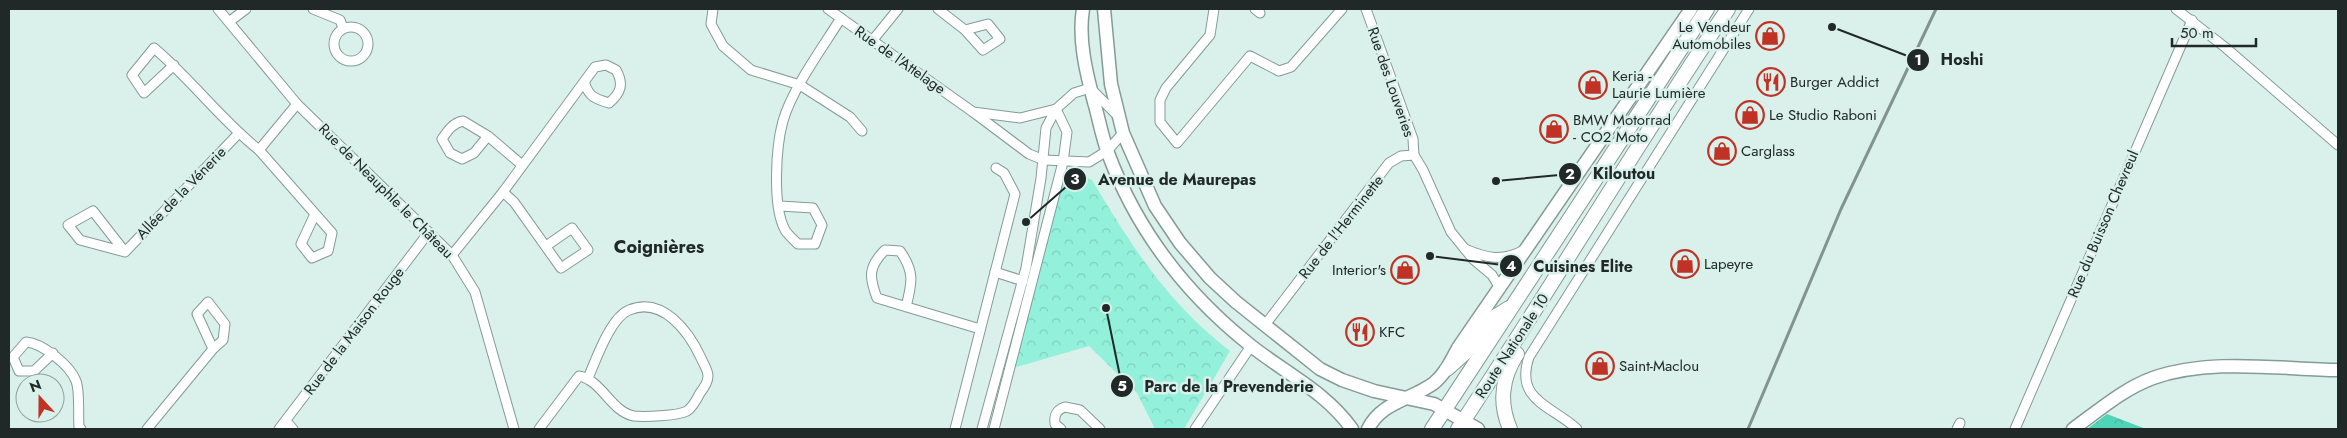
<svg xmlns="http://www.w3.org/2000/svg" width="2347" height="438" font-family="Jost,sans-serif">
<defs>
<pattern id="forest-crowns" width="20" height="18" patternUnits="userSpaceOnUse" patternTransform="scale(1.25)"><rect width="20" height="18" fill="#50d4b8"/><path d="M2 6a3 3 0 1 1 6 0M12 15a3 3 0 1 1 6 0" fill="none" stroke="#46b69e"/></pattern>
<pattern id="park-crowns" width="20" height="18" patternUnits="userSpaceOnUse" patternTransform="scale(1.25)"><rect width="20" height="18" fill="#93f1db"/><path d="M2 6a3 3 0 1 1 6 0M12 15a3 3 0 1 1 6 0" fill="none" stroke="#7ecfbc"/></pattern>
</defs>
<rect width="100%" height="100%" fill="#daf1eb"/>
<path fill="url(#forest-crowns)" d="M 2107,414 L 2146,429 L 2087,429 Z"/>
<path fill="url(#park-crowns)" d="M 1082,175 L 1092,180 C 1133,248 1166,301 1230,351 L 1184,429 L 1155,429 L 1137,393 L 1089,346 L 1013,368 L 1062,184 L 1070,178 Z"/>
<g fill="none" stroke-linecap="round" stroke-linejoin="round">
<defs>
<g id="street">
<path d="M 218,9 L 297,104 L 452,255 L 475,292 L 514,429"/>
<path d="M 313,9 L 340,20 L 343,28"/>
<path d="M 713,9 L 711,24 L 723,46 L 751,70 L 800,85 L 850,117 L 862,131"/>
<path d="M 828,9 L 973,112 L 1020,118 L 1056,109 L 1074,93 L 1090,88 L 1117,115"/>
<path d="M 938,9 L 965,30 L 983,50 L 1000,39 L 988,24 L 965,30"/>
<path d="M 1214,9 L 1210,35 L 1166,88 L 1160,100 L 1160,122 L 1177,143 L 1250,56 L 1279,71 L 1291,67 L 1342,9"/>
<path d="M 1255,9 L 1260,13"/>
<path d="M 1366,9 L 1413,139 L 1414,155"/>
<path d="M 2176,9 L 2226,48 L 2338,145"/>
<path d="M 230,21 L 246,9"/>
<circle cx="351" cy="44" r="17"/>
<path d="M 872,41 L 898,9"/>
<path d="M 174,65 L 144,93 L 132,75 L 154,48 C 192,80 221,120 259,150"/>
<path d="M 297,104 L 259,150 L 332,233 L 328,251 L 312,258 L 301,244 L 315,214"/>
<path d="M 973,112 L 1029,154 L 1044,160 L 1089,162 L 1107,151 L 1123,133"/>
<path d="M 488,136 L 474,153 L 462,159 L 450,153 L 442,139 C 448,130 453,123 463,121 L 488,136 L 522,165"/>
<path d="M 503,192 L 514,202 L 561,268 L 588,250 L 572,228 L 546,246"/>
<path d="M 780,206 L 813,208 L 822,225 L 815,244 L 798,244 C 794,240 788,235 785,230 C 772,206 776,146 783,121 C 792,89 823,47 841,18"/>
<path d="M 1465,249 C 1486,258 1503,262 1524,250"/>
<path d="M 125,252 L 93,211 L 68,225 L 80,240 L 125,252 L 238,134"/>
<path d="M 452,255 L 503,192 L 595,67 L 606,65 L 616,70 C 624,84 621,93 609,103 C 596,99 589,97 585,84"/>
<path d="M 995,272 L 1023,281"/>
<path d="M 906,307 C 912,283 915,272 900,251 L 885,250 C 868,267 869,277 877,298 L 980,329"/>
<path d="M 1265,325 L 1389,163 L 1401,156 L 1414,155 L 1423,170 L 1451,232 L 1473,259 L 1492,275 L 1500,288"/>
<path d="M 53,353 L 34,371 L 19,371 L 13,357 L 26,342 C 42,343 70,365 76,381 C 80,391 78,415 79,427 L 81,429"/>
<path d="M 286,421 L 293,429"/>
<path d="M 147,429 L 213,349 L 223,340 L 225,324 L 208,302 L 197,314 L 213,349"/>
<path d="M 279,429 L 429,232"/>
<path d="M 539,429 L 579,376 C 602,380 611,412 634,416 C 644,417 678,416 687,411 C 693,407 697,399 700,393 C 704,388 708,382 708,376 C 708,370 703,363 701,358 C 689,332 663,296 629,310 C 610,318 596,360 588,378"/>
<path d="M 955,429 L 1015,194 L 1004,173 L 996,168"/>
<path d="M 982,429 L 1026,268 L 1041,178 L 1046,128 L 1056,109"/>
<path d="M 994,429 L 1063,162 L 1067,132 L 1056,109"/>
<path d="M 1061,429 L 1055,424 C 1054,415 1056,410 1065,407 L 1080,410 L 1100,429"/>
<path d="M 1195,429 L 1251,346"/>
<path d="M 1577,429 C 1553,406 1514,401 1529,357 L 1749,9"/>
<path d="M 1957,429 L 1960,423"/>
<path d="M 2015,429 L 2192,20"/>
</g>
<g id="secondary">
<path d="M 1083,9 C 1078,39 1086,72 1094,102 C 1099,119 1102,137 1108,153 C 1137,231 1186,294 1250,345 C 1285,373 1326,392 1352,429"/>
<path d="M 1104,9 L 1111,84 L 1123,133 L 1155,206 L 1180,243 L 1210,278 L 1236,302 L 1320,369 L 1342,380 L 1374,391 L 1434,404 L 1478,429"/>
<path d="M 1368,429 C 1381,402 1411,400 1434,383 C 1445,374 1451,361 1458,348 L 1691,9"/>
<path d="M 2073,429 C 2098,411 2123,389 2153,378 C 2210,358 2279,369 2338,370"/>
</g>
<g id="primary">
<path d="M 1447,369 L 1465,353 L 1491,319 L 1509,308"/>
<path d="M 1432,429 L 1707,9"/>
<path d="M 1458,429 C 1550,290 1635,147 1728,9"/>
<path d="M 1510,429 C 1499,403 1501,379 1517,354"/>
</g>
</defs>
<use href="#street" stroke="#859b95" stroke-width="11"/>
<use href="#secondary" stroke="#859b95" stroke-width="15"/>
<use href="#primary" stroke="#859b95" stroke-width="16"/>
<use href="#street" stroke="#fff" stroke-width="9"/>
<use href="#secondary" stroke="#fff" stroke-width="12"/>
<use href="#primary" stroke="#fff" stroke-width="14"/>
<path stroke="#839490" stroke-width="3" d="M 1748,429 L 1841,209 L 1936,9"/>
</g>
<defs>
<symbol id="shop-ring" viewBox="-11 -11 22 22"><circle r="9.5" fill="#daf1eb" stroke="#bf3225" stroke-width="1.5"/><path d="M-5-2.5h2.3a2.7 3.5 0 0 1 5.4 0H5L5.5 6h-11ZM-1.5-2.5h3a1.5 2.3 0 0 0-3 0Z" fill="#bf3225"/></symbol>
<symbol id="restaurant-ring" viewBox="-11 -11 22 22"><circle r="9.5" fill="#daf1eb" stroke="#bf3225" stroke-width="1.5"/><path d="M-5-6h1v4h1v-4h1v4h1v-4h1v5L-1.5 .5V6h-2V.5L-5-1ZM5-6V6H3V1.5H1.5Q1.5-4 5-6Z" fill="#bf3225"/></symbol>
</defs>
<g fill-rule="evenodd">
<use href="#shop-ring" x="1754" y="20" width="32" height="32"/>
<use href="#restaurant-ring" x="1755" y="66" width="32" height="32"/>
<use href="#shop-ring" x="1577" y="69" width="32" height="32"/>
<use href="#shop-ring" x="1734" y="99" width="32" height="32"/>
<use href="#shop-ring" x="1538" y="113" width="32" height="32"/>
<use href="#shop-ring" x="1706" y="135" width="32" height="32"/>
<use href="#shop-ring" x="1669" y="248" width="32" height="32"/>
<use href="#shop-ring" x="1389" y="254" width="32" height="32"/>
<use href="#restaurant-ring" x="1344" y="316" width="32" height="32"/>
<use href="#shop-ring" x="1584" y="350" width="32" height="32"/>
</g>
<g text-anchor="middle" dominant-baseline="central" stroke-width="5" stroke-linejoin="round" paint-order="stroke">
<g font-size="15" fill="#202927" stroke="#daf1eb" text-anchor="start">
<text x="1751" y="27" text-anchor="end">Le Vendeur<tspan x="1751" dy="17">Automobiles</tspan></text>
<text x="1612" y="76">Keria -<tspan x="1612" dy="17">Laurie Lumière</tspan></text>
<text x="1790" y="82">Burger Addict</text>
<text x="1769" y="115">Le Studio Raboni</text>
<text x="1573" y="120">BMW Motorrad<tspan x="1573" dy="17">- CO2 Moto</tspan></text>
<text x="1741" y="151">Carglass</text>
<text x="1704" y="264">Lapeyre</text>
<text x="1386" y="270" text-anchor="end">Interior's</text>
<text x="1379" y="332">KFC</text>
<text x="1619" y="366">Saint-Maclou</text>
</g>
<g font-size="15" fill="#202927" stroke="#daf1eb">
<text transform="translate(900 60) rotate(35)">Rue de l'Attelage</text>
<text transform="translate(1391 82) rotate(71)">Rue des Louveries</text>
<text transform="translate(386 191) rotate(45)">Rue de Neauphle le Château</text>
<text transform="translate(181 193) rotate(-46)">Allée de la Vénerie</text>
<text transform="translate(2103 224) rotate(-67)">Rue du Buisson Chevreul</text>
<text transform="translate(1341 227) rotate(-52)">Rue de l'Herminette</text>
<text transform="translate(354 331) rotate(-53)">Rue de la Maison Rouge</text>
<text transform="translate(1512 346) rotate(-57)">Route Nationale 10</text>
</g>
<g font-size="18" font-weight="bold" fill="#202927" stroke="#daf1eb">
<text x="659" y="247">Coignières</text>
</g>
</g>
<path fill="none" stroke="#202927" stroke-width="2" d="M1832 27L1918 60M1496 181L1570 174M1026 222L1075 179M1430 256L1511 266M1106 308L1122 386"/>
<g fill="#202927" stroke="#daf1eb" stroke-width="2">
<circle cx="1832" cy="27" r="5"/>
<circle cx="1496" cy="181" r="5"/>
<circle cx="1026" cy="222" r="5"/>
<circle cx="1430" cy="256" r="5"/>
<circle cx="1106" cy="308" r="5"/>
<circle cx="1918" cy="60" r="12"/>
<circle cx="1570" cy="174" r="12"/>
<circle cx="1075" cy="179" r="12"/>
<circle cx="1511" cy="266" r="12"/>
<circle cx="1122" cy="386" r="12"/>
</g>
<g font-size="15" text-anchor="middle" font-weight="bold" fill="#fff">
<text x="1918" y="65">1</text>
<text x="1570" y="179">2</text>
<text x="1075" y="184">3</text>
<text x="1511" y="271">4</text>
<text x="1122" y="391">5</text>
</g>
<g font-size="16" text-anchor="middle" font-weight="bold" fill="#202927" stroke="#daf1eb" stroke-width="5" stroke-linejoin="round" paint-order="stroke">
<text x="1962" y="65">Hoshi</text>
<text x="1624" y="179">Kiloutou</text>
<text x="1177" y="185">Avenue de Maurepas</text>
<text x="1583" y="272">Cuisines Elite</text>
<text x="1229" y="392">Parc de la Prevenderie</text>
</g>
<rect width="2347" height="438" fill="none" stroke="#202927" stroke-width="20"/>
<g transform="translate(40 398) rotate(339)"><circle r="24" fill="#daf1eb" stroke="#90a19d"/>
<path d="M0-4L9 19L0 12L-9 19Z" fill="#bf3225"/>
<text y="-8" font-size="14" font-weight="bold" text-anchor="middle" fill="#202927">N</text>
</g>
<path d="M2172 38v8h84v-8" fill="none" stroke="#202927" stroke-width="2.5"/>
<text x="2180" y="38" font-size="15" fill="#202927" stroke="#daf1eb" stroke-width="4" paint-order="stroke">50 m</text>
</svg>
